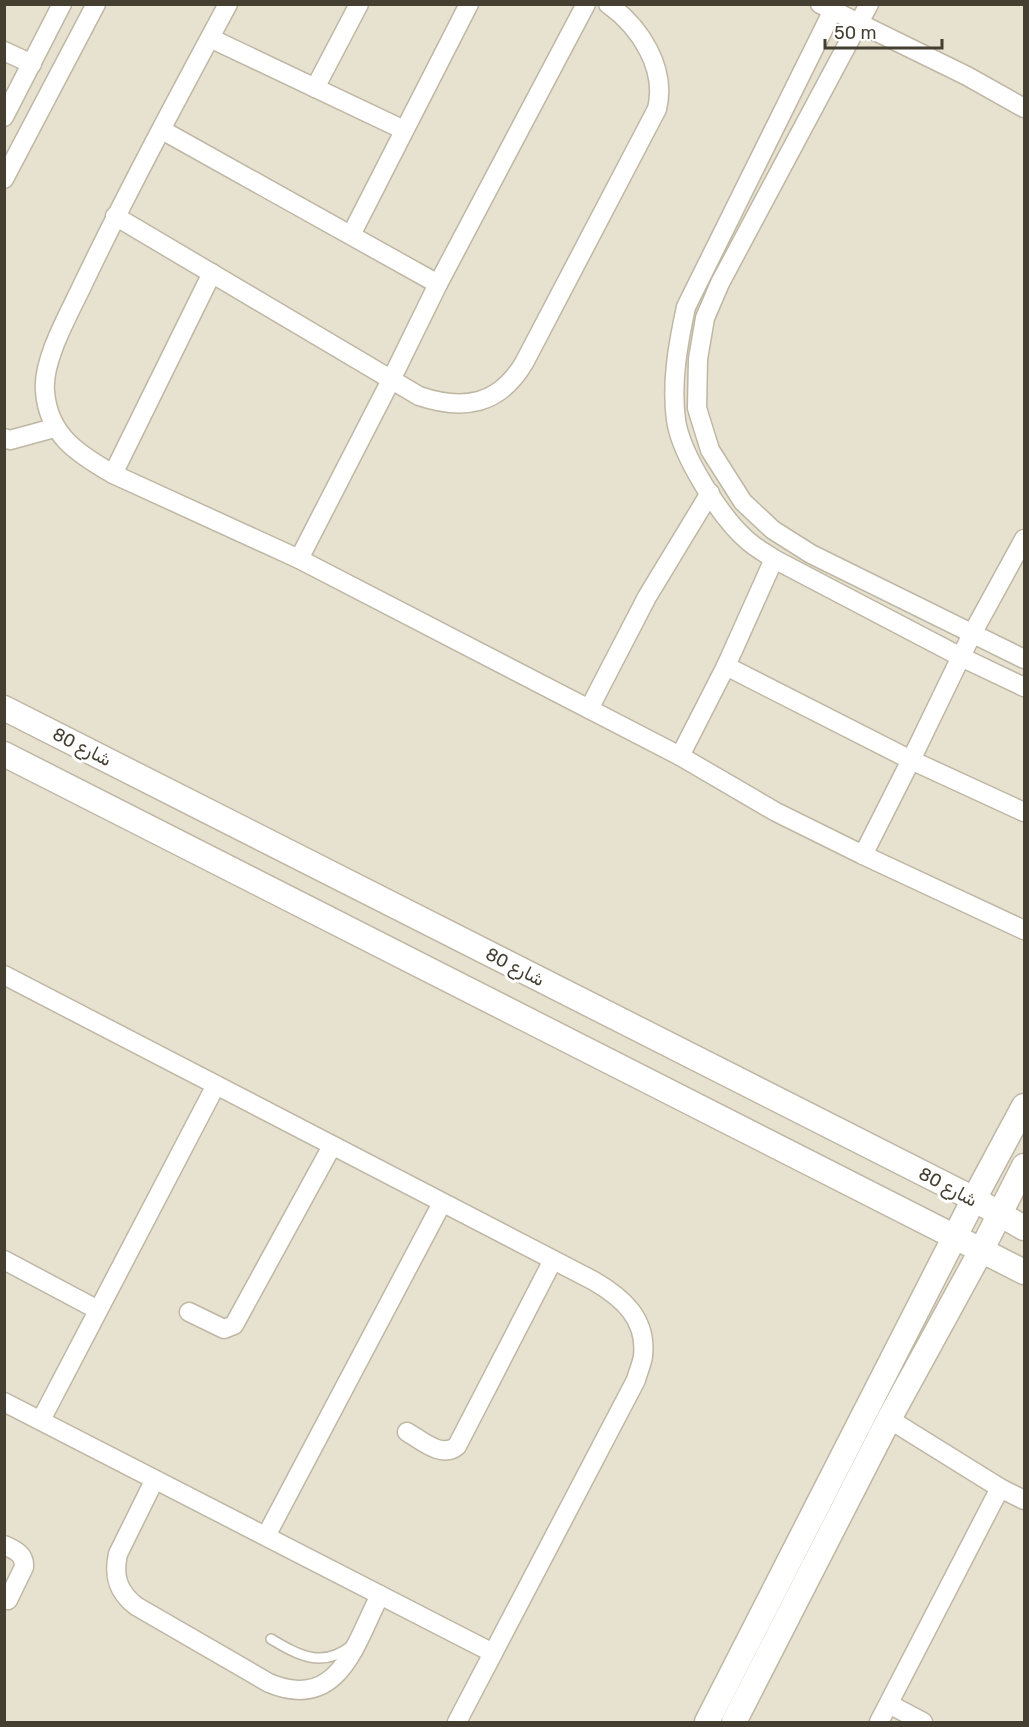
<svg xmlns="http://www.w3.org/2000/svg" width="1029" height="1727" font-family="Rubik,Cairo,sans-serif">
<rect width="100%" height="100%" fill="#f3efe2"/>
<path fill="#e7e1d0" d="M 4,5 L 1024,5 L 1024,1722 L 5,1722 Z"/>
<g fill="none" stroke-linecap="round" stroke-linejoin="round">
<defs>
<path id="service" d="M 271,1639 C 298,1655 322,1669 351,1646"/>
<g id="minor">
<path d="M 228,4 C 178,97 128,190 83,284 C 70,312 42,360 45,391 C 48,435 78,454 113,474 L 299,559 L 680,756 L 776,812 L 863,855 L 1024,930"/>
<path d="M 820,4 L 967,76 L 1024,108"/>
<path d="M 836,4 L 686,307 C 678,344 671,382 676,420 C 681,455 721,518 748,541 C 756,548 765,553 774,559 L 961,657 L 1024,687"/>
<path d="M 869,4 L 720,283 L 705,318 L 698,359 L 697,408 L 710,450 L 743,502 L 773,530 L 811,554 L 1024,659"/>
<path d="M 210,38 L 404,130"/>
<path d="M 4,51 L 32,64"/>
<path d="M 315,88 L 359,4"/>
<path d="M 4,117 L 62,4"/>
<path d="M 162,130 L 438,284"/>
<path d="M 4,179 L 96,4"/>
<path d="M 115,216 L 419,396 C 464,411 499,405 524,363 L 657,109 C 667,68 640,27 608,4"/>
<path d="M 351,235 L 469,4"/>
<path d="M 4,438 L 10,440 L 54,428"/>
<path d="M 113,474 L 212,273"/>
<path d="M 299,559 L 391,380 L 438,284 L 586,4"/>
<path d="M 726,666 L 911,760 L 1024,812"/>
<path d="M 589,709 L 647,597 L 710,493"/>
<path d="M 680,756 L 726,666 L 774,559"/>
<path d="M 863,855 L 911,760 L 972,634 L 1024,539"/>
<path d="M 4,975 L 594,1281 C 623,1298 647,1319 643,1356 C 642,1364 638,1372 636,1380 L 457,1722"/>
<path d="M 4,1260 L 98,1310"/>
<path d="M 189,1312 L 224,1329 L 234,1325 L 332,1146"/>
<path d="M 4,1402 L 493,1653"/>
<path d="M 889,1419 L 1000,1488 L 1024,1500"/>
<path d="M 41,1420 L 216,1085"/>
<path d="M 407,1432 C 421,1440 442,1459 457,1446 L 553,1260"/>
<path d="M 154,1481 L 118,1554 C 113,1576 118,1592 136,1606 L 269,1683 C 339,1712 355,1644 380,1595"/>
<path d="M 266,1536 L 442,1203"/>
<path d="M 4,1545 C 15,1550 25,1554 24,1567 L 8,1600"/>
<path d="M 889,1704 L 923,1722"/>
<path d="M 879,1722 L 1000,1488"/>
</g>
<g id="tertiary">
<path d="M 4,708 L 974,1199 L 1024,1228"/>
<path d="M 4,754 L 1024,1272"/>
<path d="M 707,1722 L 974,1199 L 1024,1106"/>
<path d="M 734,1722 L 889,1419 L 982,1249 L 1024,1166"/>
</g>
</defs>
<use href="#service" stroke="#bfb7a4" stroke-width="12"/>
<use href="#minor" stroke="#bfb7a4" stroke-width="21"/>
<use href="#tertiary" stroke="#bfb7a4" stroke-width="27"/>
<use href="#service" stroke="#fff" stroke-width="9"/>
<use href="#minor" stroke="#fff" stroke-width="18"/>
<use href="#tertiary" stroke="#fff" stroke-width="24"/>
</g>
<g text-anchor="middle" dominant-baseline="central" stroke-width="6" stroke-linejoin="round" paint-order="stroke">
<g font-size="18" fill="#453f32" stroke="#fff">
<text transform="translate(82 747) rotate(27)">شارع 80</text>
<text transform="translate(515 967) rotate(27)">شارع 80</text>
<text transform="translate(948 1187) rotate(28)">شارع 80</text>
</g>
</g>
<rect width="1029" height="1727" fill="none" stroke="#453f32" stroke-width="12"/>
<path d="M825 39v9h117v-9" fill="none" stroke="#453f32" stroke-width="3"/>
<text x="834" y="39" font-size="18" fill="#453f32" stroke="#ffffff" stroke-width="4.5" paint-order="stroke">50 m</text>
</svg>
